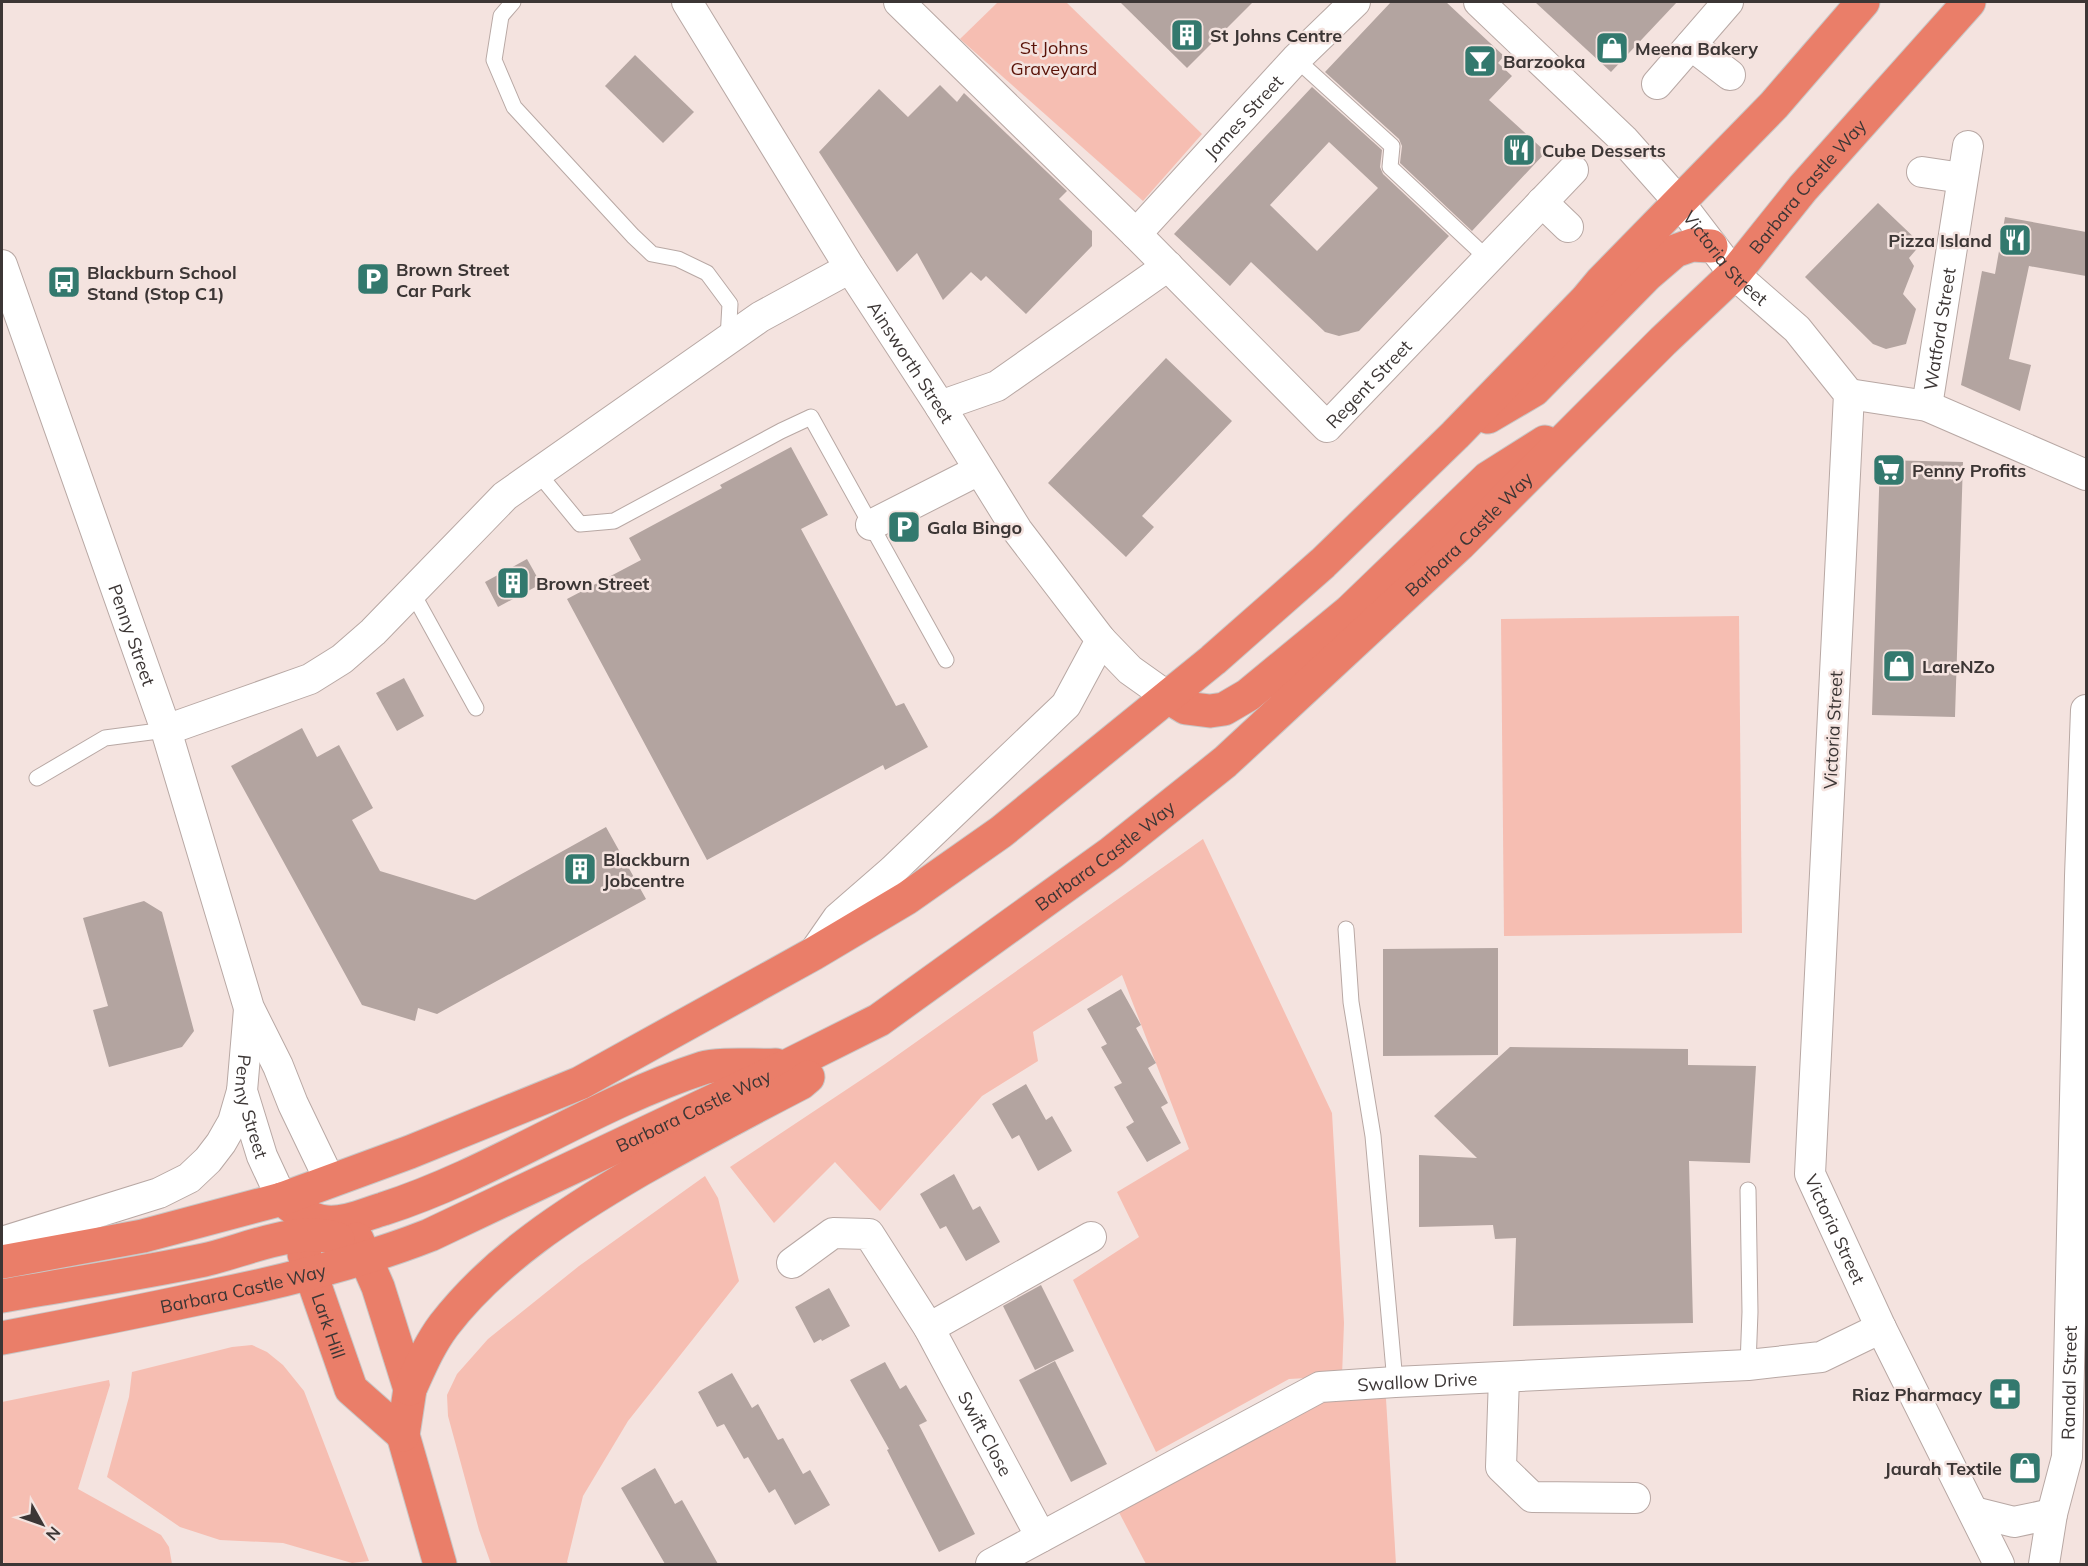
<svg xmlns="http://www.w3.org/2000/svg" width="2088" height="1566" font-family="Mulish,sans-serif">
<rect width="100%" height="100%" fill="#f4e3df"/>
<g fill="#f6beb2">
<path d="M 998,2 L 1066,2 L 1202,134 L 1143,201 L 960,39 Z"/>
<path d="M 1739,616 L 1742,933 L 1504,936 L 1501,619 Z"/>
<path d="M 1203,839 L 1332,1113 L 1344,1323 L 1342,1376 L 1289,1379 L 1156,1452 L 1073,1280 L 1139,1237 L 1117,1192 L 1189,1149 L 1122,975 L 1033,1032 L 1038,1061 L 982,1096 L 880,1211 L 835,1162 L 774,1223 L 730,1167 L 885,1064 Z"/>
<path d="M 705,1176 L 718,1198 L 739,1281 L 628,1421 L 583,1496 L 567,1562 L 569,1564 L 491,1564 L 479,1530 L 448,1416 L 447,1395 L 457,1374 L 488,1339 L 579,1266 Z"/>
<path d="M 252,1345 L 267,1352 L 283,1365 L 304,1391 L 369,1561 L 352,1563 L 283,1543 L 220,1540 L 180,1527 L 107,1477 L 129,1397 L 132,1372 L 232,1347 Z"/>
<path d="M 109,1380 L 110,1385 L 78,1489 L 161,1535 L 169,1547 L 172,1564 L 4,1564 L 2,1555 L 2,1402 Z"/>
<path d="M 1385,1382 L 1396,1564 L 1146,1564 L 1112,1499 L 1320,1387 Z"/>
</g>
<g fill="#b3a4a0" fill-rule="evenodd">
<path d="M 1120,2 L 1253,2 L 1187,68 Z"/>
<path d="M 1391,2 L 1446,2 L 1504,56 L 1498,63 L 1512,76 L 1489,100 L 1546,152 L 1472,231 L 1400,163 L 1402,146 L 1399,139 L 1325,72 Z"/>
<path d="M 1535,2 L 1677,2 L 1611,72 Z"/>
<path d="M 635,55 L 694,112 L 663,143 L 605,86 Z"/>
<path d="M 940,85 L 957,102 L 964,93 L 1067,191 L 1059,199 L 1092,231 L 1092,246 L 1026,314 L 986,276 L 981,281 L 971,272 L 943,300 L 917,253 L 897,272 L 819,152 L 879,89 L 908,117 Z"/>
<path d="M 1312,87 L 1382,150 L 1380,167 L 1383,174 L 1449,236 L 1359,331 L 1339,336 L 1325,332 L 1251,262 L 1230,286 L 1174,234 ZM 1329,142 L 1378,188 L 1317,251 L 1270,205 Z"/>
<path d="M 1878,203 L 1921,244 L 1909,258 L 1914,266 L 1903,294 L 1916,309 L 1906,344 L 1886,349 L 1873,344 L 1805,277 Z"/>
<path d="M 2005,217 L 2086,232 L 2086,276 L 2029,266 L 2009,359 L 2031,365 L 2020,411 L 1961,385 L 1982,271 L 1995,274 Z"/>
<path d="M 1166,358 L 1232,421 L 1142,516 L 1154,527 L 1126,557 L 1048,483 Z"/>
<path d="M 791,447 L 828,515 L 801,529 L 896,706 L 904,703 L 928,747 L 885,770 L 883,765 L 707,860 L 567,599 L 641,560 L 629,538 L 722,488 L 720,485 Z"/>
<path d="M 1880,460 L 1963,462 L 1955,717 L 1872,715 Z"/>
<path d="M 527,559 L 541,584 L 498,607 L 485,582 Z"/>
<path d="M 404,678 L 424,716 L 397,731 L 376,693 Z"/>
<path d="M 302,728 L 317,757 L 339,745 L 373,808 L 352,820 L 380,871 L 475,900 L 606,827 L 646,899 L 437,1014 L 418,1008 L 415,1021 L 362,1005 L 231,766 Z"/>
<path d="M 144,901 L 162,912 L 194,1031 L 182,1047 L 109,1067 L 93,1010 L 108,1006 L 83,918 Z"/>
<path d="M 1498,948 L 1498,1055 L 1383,1056 L 1383,949 Z"/>
<path d="M 1121,989 L 1141,1025 L 1136,1028 L 1156,1063 L 1148,1068 L 1168,1103 L 1161,1107 L 1181,1143 L 1147,1162 L 1126,1127 L 1134,1122 L 1114,1087 L 1122,1083 L 1101,1047 L 1107,1044 L 1087,1009 Z"/>
<path d="M 1510,1047 L 1688,1049 L 1688,1065 L 1756,1066 L 1750,1163 L 1689,1161 L 1693,1323 L 1513,1326 L 1516,1238 L 1495,1239 L 1493,1225 L 1419,1227 L 1419,1155 L 1477,1158 L 1434,1116 Z"/>
<path d="M 1026,1084 L 1046,1120 L 1052,1116 L 1072,1151 L 1038,1171 L 1019,1135 L 1012,1139 L 992,1104 Z"/>
<path d="M 954,1174 L 973,1210 L 980,1206 L 1000,1242 L 966,1261 L 946,1226 L 940,1229 L 920,1194 Z"/>
<path d="M 1041,1285 L 1074,1351 L 1035,1370 L 1003,1306 Z"/>
<path d="M 829,1288 L 850,1326 L 822,1341 L 821,1339 L 814,1343 L 795,1307 Z"/>
<path d="M 1055,1361 L 1107,1464 L 1071,1482 L 1019,1380 Z"/>
<path d="M 885,1362 L 900,1389 L 906,1385 L 927,1421 L 919,1425 L 975,1534 L 939,1552 L 887,1450 L 889,1449 L 850,1380 Z"/>
<path d="M 732,1373 L 752,1408 L 758,1404 L 778,1440 L 783,1438 L 803,1474 L 810,1470 L 830,1505 L 795,1525 L 775,1489 L 769,1493 L 748,1457 L 744,1459 L 724,1424 L 717,1427 L 698,1392 Z"/>
<path d="M 655,1468 L 675,1504 L 682,1500 L 718,1564 L 665,1564 L 621,1488 Z"/>
</g>
<g fill="none" stroke-linecap="round" stroke-linejoin="round">
<defs>
<g id="lane">
<path d="M 513,2 L 501,16 L 494,60 L 514,107 L 633,236 L 652,254 L 678,259 L 707,273 L 730,304 L 728,339"/>
<path d="M 1296,59 L 1392,146 L 1390,167 L 1488,259"/>
<path d="M 538,473 L 580,524 L 614,521 L 781,431 L 811,417 L 946,660"/>
<path d="M 412,592 L 476,708"/>
<path d="M 37,778 L 105,738 L 166,730"/>
<path d="M 1346,929 L 1351,1002 L 1373,1136 L 1395,1382"/>
<path d="M 1748,1190 L 1750,1312 L 1748,1365"/>
</g>
<g id="street">
<path id="s1" d="M 687,2 L 850,268 L 940,406 L 1017,530 L 1101,640 L 1130,670 L 1168,697"/>
<path id="s2" d="M 899,2 L 1136,234 L 1327,427 L 1573,170"/>
<path id="s3" d="M 1479,2 L 1623,139 L 1679,202 L 1734,274 L 1797,329 L 1849,394 L 1810,1174 L 1881,1328 L 1999,1564"/>
<path d="M 1691,45 L 1730,75"/>
<path d="M 1657,84 L 1728,2"/>
<path d="M 1922,172 L 1962,178"/>
<path d="M 1542,202 L 1568,227"/>
<path id="s4" d="M 1136,234 L 1296,59 L 1355,2"/>
<path id="s5" d="M 2,265 L 166,730 L 249,1008 L 278,1066 L 293,1104 L 330,1181"/>
<path d="M 1849,394 L 1927,406 L 2086,475"/>
<path d="M 940,406 L 997,386 L 1168,266"/>
<path id="s6" d="M 1927,406 L 1968,146"/>
<path d="M 871,525 L 979,470"/>
<path d="M 166,730 L 310,679 L 342,659 L 373,632 L 505,496 L 760,317 L 850,268"/>
<path d="M 813,954 L 838,918 L 892,871 L 1066,705 L 1101,640"/>
<path id="s7" d="M 249,1009 L 242,1091 L 262,1156 L 282,1199"/>
<path d="M 2,1242 L 159,1193 L 189,1178 L 208,1160 L 221,1143 L 233,1122 L 242,1091"/>
<path id="s8" d="M 792,1263 L 833,1233 L 869,1234 L 929,1328 L 1041,1537"/>
<path d="M 929,1328 L 1091,1237"/>
<path d="M 1504,1377 L 1501,1467 L 1532,1497 L 1635,1498"/>
<path d="M 1974,1512 L 2014,1522 L 2052,1514"/>
<path id="s9" d="M 991,1564 L 1320,1387 L 1395,1382 L 1748,1365 L 1821,1357 L 1881,1328"/>
<path id="s10" d="M 2044,1564 L 2052,1514 L 2067,1457 L 2080,876 L 2086,710"/>
</g>
<g id="highway">
<path d="M 1488,417 L 1534,390 L 1647,275 L 1675,251 L 1692,245 L 1711,246"/>
<path d="M 1168,697 L 1186,708 L 1210,711 L 1224,709 L 1248,695 L 1350,611 L 1488,478 L 1545,442"/>
<path d="M 282,1199 C 295,1210 309,1220 326,1222 C 345,1224 366,1214 383,1209 C 495,1173 592,1104 703,1068 C 718,1063 758,1066 776,1065"/>
<path d="M 357,1239 L 378,1287 L 410,1389 L 403,1435 L 440,1564"/>
<path id="s11" d="M 304,1254 L 351,1389 L 403,1435"/>
<path d="M 2,1262 L 143,1236 L 282,1199 L 410,1152 L 580,1083 L 813,954 L 907,898 L 1001,832 L 1213,660 L 1323,563 L 1455,435 L 1586,300 L 1601,282 L 1774,105 L 1863,2"/>
<path d="M 2,1296 C 69,1284 137,1274 204,1260 C 244,1251 297,1225 338,1239"/>
<path id="s12" d="M 2,1338 C 71,1325 141,1311 211,1296 C 285,1281 359,1263 430,1235 L 789,1065 L 879,1020 L 1111,853 L 1225,762 L 1459,545 L 1663,341 L 1734,274 L 1803,188 L 1969,2"/>
<path d="M 410,1389 C 420,1367 429,1345 444,1325 C 496,1258 568,1212 640,1170 C 693,1140 747,1111 801,1083 L 808,1077"/>
</g>
</defs>
<use href="#lane" stroke="#b8a8a4" stroke-width="17"/>
<use href="#street" stroke="#b8a8a4" stroke-width="32"/>
<use href="#highway" stroke="#c8c7c6" stroke-width="35"/>
<use href="#lane" stroke="#fff" stroke-width="15"/>
<use href="#street" stroke="#fff" stroke-width="30"/>
<use href="#highway" stroke="#ea7e69" stroke-width="33"/>
</g>
<defs>
<symbol id="building-square" viewBox="-11 -11 22 22"><rect x="-9" y="-9" width="18" height="18" rx="4" fill="#33796e" stroke="#f4e3df"/><path d="M-4-6H4V6H1V3H-1V6H-4ZM-2.5-4.3h1.7v1.8h-1.7ZM.8-4.3h1.7v1.8H.8ZM-2.5-1h1.7V.8h-1.7ZM.8-1h1.7V.8H.8Z" fill="#fff"/></symbol>
<symbol id="shop-square" viewBox="-11 -11 22 22"><rect x="-9" y="-9" width="18" height="18" rx="4" fill="#33796e" stroke="#f4e3df"/><path d="M-5-2.5h2.3a2.7 3.5 0 0 1 5.4 0H5L5.5 6h-11ZM-1.5-2.5h3a1.5 2.3 0 0 0-3 0Z" fill="#fff"/></symbol>
<symbol id="bar-square" viewBox="-11 -11 22 22"><rect x="-9" y="-9" width="18" height="18" rx="4" fill="#33796e" stroke="#f4e3df"/><path d="M-6-5H6L.8 .8V4.5H3.5V6h-7V4.5H-.8V.8Z" fill="#fff"/></symbol>
<symbol id="restaurant-square" viewBox="-11 -11 22 22"><rect x="-9" y="-9" width="18" height="18" rx="4" fill="#33796e" stroke="#f4e3df"/><path d="M-5-6h1v4h1v-4h1v4h1v-4h1v5L-1.5 .5V6h-2V.5L-5-1ZM5-6V6H3V1.5H1.5Q1.5-4 5-6Z" fill="#fff"/></symbol>
<symbol id="parking-square" viewBox="-11 -11 22 22"><rect x="-9" y="-9" width="18" height="18" rx="4" fill="#33796e" stroke="#f4e3df"/><path d="M-3.5-5.5H1a3.5 3.5 0 0 1 0 7H-1V5.5H-3.5ZM-1-3.4V-.6H.8a1.4 1.4 0 0 0 0-2.8Z" fill="#fff"/></symbol>
<symbol id="bus-square" viewBox="-11 -11 22 22"><rect x="-9" y="-9" width="18" height="18" rx="4" fill="#33796e" stroke="#f4e3df"/><path d="M-5-6H5V4H4V6H2V4H-2V6H-4V4H-5ZM-3.5-4V0h7V-4ZM-3.5 1.2v1.5H-2V1.2ZM2 1.2v1.5H3.5V1.2Z" fill="#fff"/></symbol>
<symbol id="supermarket-square" viewBox="-11 -11 22 22"><rect x="-9" y="-9" width="18" height="18" rx="4" fill="#33796e" stroke="#f4e3df"/><path d="M-6-5.5h2.5l.6 2H6L4.5 2H-2.5L-4.4-4H-6ZM-1.5 3.2a1.3 1.3 0 1 0 .1 0ZM3 3.2a1.3 1.3 0 1 0 .1 0Z" fill="#fff"/></symbol>
<symbol id="pharmacy-square" viewBox="-11 -11 22 22"><rect x="-9" y="-9" width="18" height="18" rx="4" fill="#33796e" stroke="#f4e3df"/><path d="M-2-6h4v4h4v4h-4v4h-4v-4h-4v-4h4Z" fill="#fff"/></symbol>
</defs>
<g fill-rule="evenodd">
<use href="#building-square" x="1168" y="16" width="38" height="38"/>
<use href="#shop-square" x="1593" y="29" width="38" height="38"/>
<use href="#bar-square" x="1461" y="42" width="38" height="38"/>
<use href="#restaurant-square" x="1500" y="131" width="38" height="38"/>
<use href="#restaurant-square" x="1996" y="221" width="38" height="38"/>
<use href="#parking-square" x="354" y="260" width="38" height="38"/>
<use href="#bus-square" x="45" y="263" width="38" height="38"/>
<use href="#supermarket-square" x="1870" y="451" width="38" height="38"/>
<use href="#parking-square" x="885" y="508" width="38" height="38"/>
<use href="#building-square" x="494" y="564" width="38" height="38"/>
<use href="#shop-square" x="1880" y="647" width="38" height="38"/>
<use href="#building-square" x="561" y="850" width="38" height="38"/>
<use href="#pharmacy-square" x="1986" y="1375" width="38" height="38"/>
<use href="#shop-square" x="2006" y="1449" width="38" height="38"/>
</g>
<g text-anchor="middle" dominant-baseline="central" stroke-width="5" stroke-linejoin="round" paint-order="stroke">
<g font-size="18" font-weight="bold" fill="#3c3635" stroke="#f4e3df" text-anchor="start">
<text x="1210" y="35">St Johns Centre</text>
<text x="1635" y="48">Meena Bakery</text>
<text x="1503" y="61">Barzooka</text>
<text x="1542" y="150">Cube Desserts</text>
<text x="1992" y="240" text-anchor="end">Pizza Island</text>
<text x="396" y="269">Brown Street<tspan x="396" dy="21">Car Park</tspan></text>
<text x="87" y="272">Blackburn School<tspan x="87" dy="21">Stand (Stop C1)</tspan></text>
<text x="1912" y="470">Penny Profits</text>
<text x="927" y="527">Gala Bingo</text>
<text x="536" y="583">Brown Street</text>
<text x="1922" y="666">LareNZo</text>
<text x="603" y="859">Blackburn<tspan x="603" dy="21">Jobcentre</tspan></text>
<text x="1982" y="1394" text-anchor="end">Riaz Pharmacy</text>
<text x="2002" y="1468" text-anchor="end">Jaurah Textile</text>
</g>
<g font-size="18" fill="#5a1207" stroke="#f4e3df">
<text x="1054" y="47">St Johns<tspan x="1054" dy="21">Graveyard</tspan></text>
</g>
<g font-size="18" fill="#3c3635" stroke="#f4e3df">
<text stroke="none"><textPath href="#s4" startOffset="159">James Street</textPath></text>
<text stroke="none"><textPath href="#s12" startOffset="2190">Barbara Castle Way</textPath></text>
<text stroke="none"><textPath href="#s3" startOffset="356">Victoria Street</textPath></text>
<text stroke="none"><textPath href="#s6" startOffset="78">Watford Street</textPath></text>
<text stroke="none"><textPath href="#s1" startOffset="424">Ainsworth Street</textPath></text>
<text stroke="none"><textPath href="#s2" startOffset="663">Regent Street</textPath></text>
<text stroke="none"><textPath href="#s12" startOffset="1704">Barbara Castle Way</textPath></text>
<text stroke="none"><textPath href="#s5" startOffset="392">Penny Street</textPath></text>
<text transform="translate(1833 730) rotate(-87)">Victoria Street</text>
<text stroke="none"><textPath href="#s12" startOffset="1218">Barbara Castle Way</textPath></text>
<text stroke="none"><textPath href="#s7" startOffset="99">Penny Street</textPath></text>
<text stroke="none"><textPath href="#s12" startOffset="732">Barbara Castle Way</textPath></text>
<text stroke="none"><textPath href="#s3" startOffset="1382">Victoria Street</textPath></text>
<text stroke="none"><textPath href="#s12" startOffset="246">Barbara Castle Way</textPath></text>
<text stroke="none"><textPath href="#s11" startOffset="76">Lark Hill</textPath></text>
<text stroke="none"><textPath href="#s9" startOffset="471">Swallow Drive</textPath></text>
<text stroke="none"><textPath href="#s10" startOffset="184">Randal Street</textPath></text>
<text stroke="none"><textPath href="#s8" startOffset="318">Swift Close</textPath></text>
</g>
</g>
<rect width="2088" height="1566" fill="none" stroke="#3c3635" stroke-width="6"/>
<g transform="translate(42 1524) rotate(130)" stroke="#f4e3df" stroke-width="4.5" paint-order="stroke">
<path d="M0-4.5L10 22L0 15L-10 22Z" fill="#3c3635"/>
<text y="-9" font-size="16" font-weight="bold" text-anchor="middle" fill="#3c3635">N</text>
</g>
</svg>
